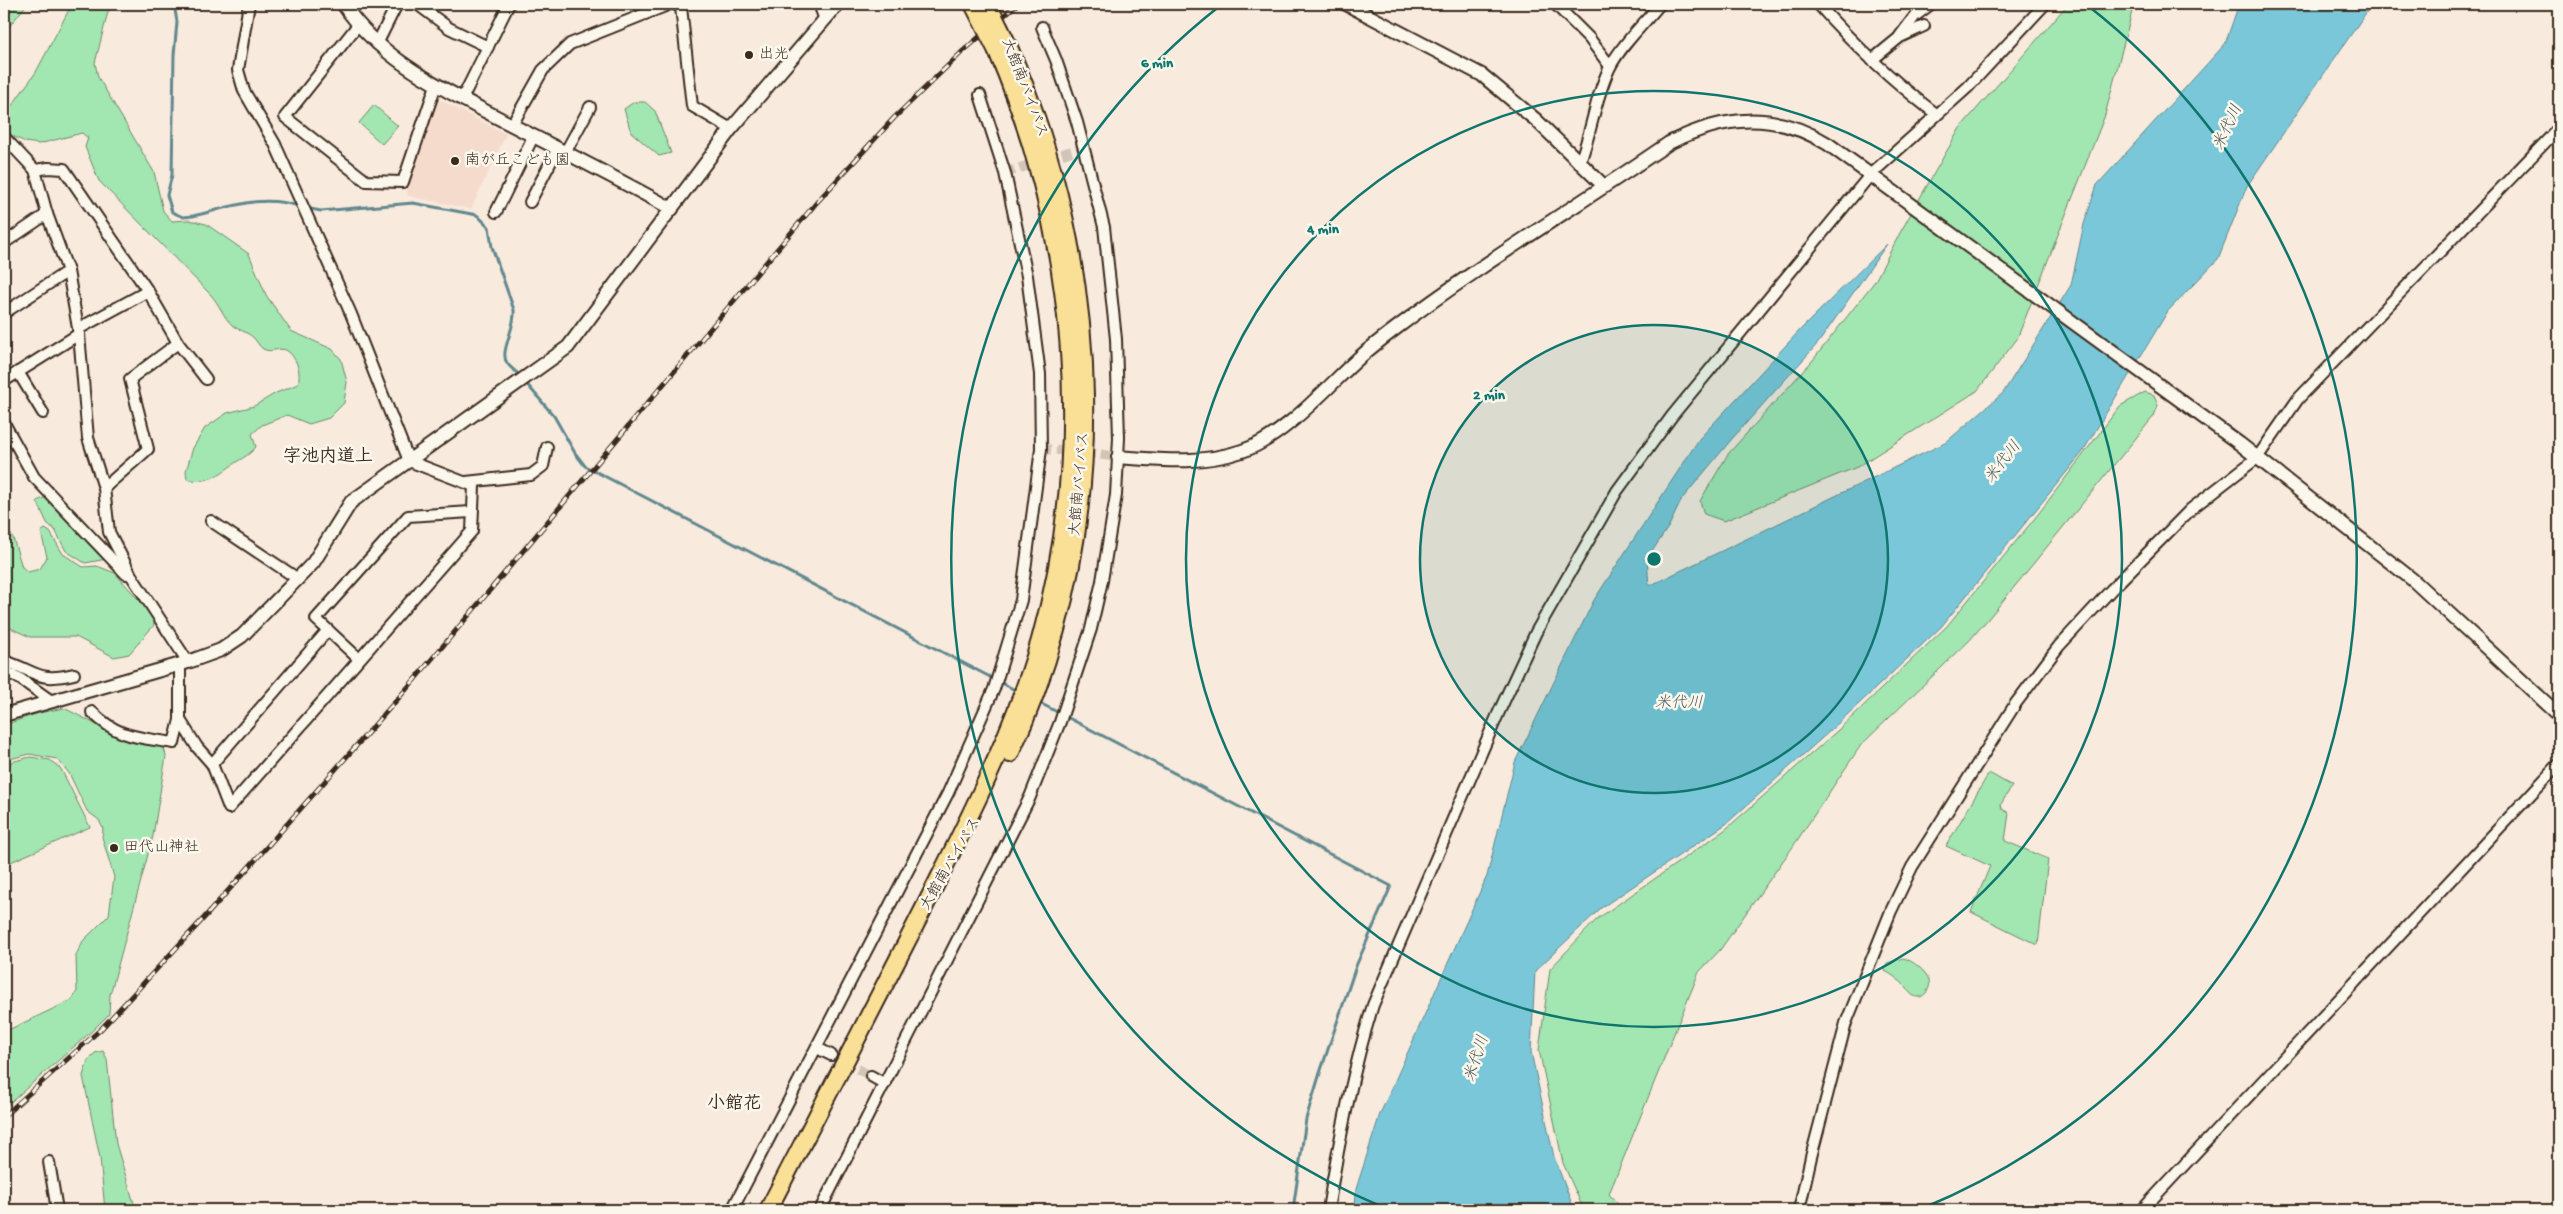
<svg xmlns="http://www.w3.org/2000/svg" width="2563" height="1214" font-family="'Gochi Hand','Klee One',sans-serif">
<rect width="100%" height="100%" fill="#f8eadd"/>
<filter id="ink" filterUnits="userSpaceOnUse"><feTurbulence type="fractalNoise" baseFrequency=".02" numOctaves="2"/><feDisplacementMap in="SourceGraphic" scale="10" xChannelSelector="R" yChannelSelector="G"/><feConvolveMatrix kernelMatrix="1 2 1 2 8 2 1 2 1" color-interpolation-filters="sRGB"/></filter>
<g filter="url(#ink)">
<path fill="#f5dbcb" d="M 437,98 L 506,134 L 471,209 L 408,196 L 407,189 Z"/>
<g fill="#a2e6b2" stroke="#6e8868">
<path d="M 4,4 L 27,4 L 4,33 Z"/>
<path d="M 72,4 L 110,4 L 95,63 L 98,77 L 154,172 L 163,211 L 172,221 L 189,220 L 206,224 L 249,254 L 266,295 L 291,331 L 332,349 L 341,359 L 347,382 L 344,403 L 329,418 L 309,424 L 287,415 L 262,425 L 252,434 L 256,447 C 246,458 241,458 231,466 C 217,476 206,484 187,479 L 186,471 L 193,448 L 205,428 L 227,413 L 254,406 L 276,393 L 298,384 C 301,373 298,361 289,352 C 281,345 272,354 263,349 C 258,346 256,338 250,335 C 245,331 238,330 233,326 C 223,317 220,305 211,295 L 99,181 L 85,147 L 88,138 L 82,133 L 39,144 L 25,142 L 11,135 L 5,123 L 8,111 L 36,72 Z"/>
<path d="M 2068,4 L 2134,4 L 2105,115 L 2017,339 L 1977,391 L 1857,467 L 1724,521 L 1704,514 L 1700,501 L 1728,454 L 1813,360 L 1875,281 L 1901,231 L 1960,128 Z"/>
<path d="M 634,102 L 645,102 L 655,111 L 671,153 L 659,156 L 631,132 L 624,109 Z"/>
<path d="M 374,105 L 398,126 L 382,144 L 359,123 Z"/>
<path d="M 2145,392 L 2154,395 L 2158,405 L 2154,416 L 1988,619 L 1969,641 L 1861,745 L 1792,848 L 1720,950 L 1699,972 L 1609,1194 L 1623,1210 L 1581,1210 L 1582,1206 L 1563,1163 L 1539,1050 L 1550,969 L 1597,919 L 1726,829 L 1837,731 L 1947,626 L 2039,513 L 2120,406 Z"/>
<path d="M 48,496 L 107,559 L 85,563 L 66,551 L 55,530 L 47,523 L 37,501 Z"/>
<path d="M 4,522 L 13,538 L 22,567 L 28,572 L 40,569 L 47,557 L 41,532 L 45,529 L 50,532 L 63,554 L 83,567 L 97,566 L 115,573 L 153,616 L 154,625 L 129,654 L 114,657 L 76,637 L 30,637 L 4,625 Z"/>
<path d="M 64,708 L 111,732 L 162,741 L 166,756 L 153,836 L 110,995 L 109,1014 L 92,1031 L 4,1108 L 4,1032 L 72,1000 L 77,991 L 76,955 L 83,941 L 109,915 L 114,877 L 102,837 L 103,829 L 99,820 L 87,811 L 69,773 L 57,759 L 29,754 L 10,759 L 4,764 L 4,725 L 39,713 Z"/>
<path d="M 30,757 L 50,760 L 61,769 L 90,827 L 4,865 L 4,772 L 11,762 Z"/>
<path d="M 1989,773 L 2012,786 L 2001,804 L 2002,809 L 2009,813 L 2005,841 L 2048,859 L 2038,945 L 1971,912 L 1990,866 L 1946,846 Z"/>
<path d="M 1903,958 C 1912,960 1926,971 1929,980 C 1932,988 1923,1001 1914,996 C 1909,994 1906,986 1901,982 C 1896,978 1891,974 1885,971 L 1887,963 Z"/>
<path d="M 103,1051 L 107,1059 L 116,1144 L 136,1210 L 105,1210 L 100,1158 L 83,1076 L 88,1060 L 95,1053 Z"/>
</g>
<path fill="#7ac7d9" stroke="#61888e" d="M 2239,4 L 2372,4 L 2247,186 L 2218,259 L 2168,311 L 2082,453 L 1941,627 L 1831,730 L 1726,824 L 1601,908 L 1535,971 L 1531,1052 L 1554,1157 L 1572,1204 L 1570,1210 L 1355,1210 L 1356,1189 L 1380,1114 L 1487,876 L 1515,762 L 1594,600 L 1699,439 L 1801,329 L 1887,244 L 1819,342 L 1731,440 L 1682,499 L 1669,526 L 1647,559 L 1649,586 L 1945,443 L 2003,393 L 2071,285 L 2084,224 L 2097,185 L 2225,44 Z"/>
<g fill="none" stroke-linecap="round" stroke-linejoin="round">
<g stroke="#61888e" stroke-width="3">
<path d="M 174,4 L 177,22 L 174,55 L 172,175 L 167,195 L 172,212 L 183,217 L 193,216 C 231,207 260,194 299,206"/>
<path d="M 305,208 L 321,211 L 413,203 L 477,215 L 489,227 L 492,247 L 514,310 C 516,327 499,352 507,363 C 510,368 517,372 521,377"/>
<path d="M 525,382 L 554,416 L 575,453 L 585,466 L 1017,691"/>
<path d="M 1036,701 L 1391,886 L 1356,966 L 1320,1073 L 1306,1119 L 1293,1210"/>
</g>
<g stroke="#d2c4b7" stroke-width="10" stroke-dasharray="10 5" stroke-linecap="butt">
<path d="M 1005,173 L 1084,147"/>
<path d="M 1041,449 L 1077,451 L 1118,457"/>
<path d="M 831,1055 L 871,1076"/>
</g>
<defs>
<g id="minor">
<path d="M 417,4 L 449,28 L 488,47"/>
<path d="M 674,4 L 681,7 L 692,106 L 731,129"/>
<path d="M 819,4 L 825,20"/>
<path d="M 1555,4 L 1589,38 L 1610,66"/>
<path d="M 1818,4 C 1854,45 1893,81 1936,114"/>
<path d="M 357,26 L 285,117 L 366,181 L 403,182 L 436,85"/>
<path d="M 1900,36 L 1915,16 L 1931,4"/>
<path d="M 377,44 L 397,4"/>
<path d="M 1872,60 L 1900,37 L 1924,26"/>
<path d="M 462,99 L 509,4"/>
<path d="M 512,125 L 543,70 L 570,44 L 670,4"/>
<path d="M 4,137 L 35,170 L 47,214 L 68,271 L 79,334 L 88,438 L 104,488 L 109,532 L 131,575 L 188,662"/>
<path d="M 565,153 L 590,107"/>
<path d="M 1580,162 C 1592,131 1595,97 1610,67 C 1622,44 1644,24 1660,4"/>
<path d="M 35,170 L 48,168 L 64,169 L 148,291 L 178,343 L 206,379"/>
<path d="M 530,202 L 557,150"/>
<path d="M 496,212 L 533,137"/>
<path d="M 4,243 L 47,214"/>
<path d="M 4,313 L 68,271"/>
<path d="M 78,329 L 148,291"/>
<path d="M 18,372 L 43,413"/>
<path d="M 4,381 L 79,334"/>
<path d="M 4,423 L 34,477 L 126,574"/>
<path d="M 466,482 L 531,475 L 543,466 L 547,447"/>
<path d="M 104,488 L 148,449 L 130,379 L 178,343"/>
<path d="M 211,521 L 298,579"/>
<path d="M 359,659 L 316,619 L 408,516 L 471,512"/>
<path d="M 4,661 C 37,671 36,683 74,674"/>
<path d="M 4,671 L 19,678 L 50,700"/>
<path d="M 92,712 C 119,739 140,737 174,743 L 180,720 L 180,665"/>
<path d="M 180,720 L 197,747 L 212,764 L 229,808 L 472,531 L 474,486 L 409,461 L 351,314 L 275,144 L 244,91 L 238,70 L 249,4"/>
<path d="M 212,764 L 328,630"/>
<path d="M 817,1048 L 831,1055"/>
<path d="M 871,1076 L 885,1084"/>
<path d="M 49,1162 L 57,1210"/>
<path d="M 732,1210 L 948,793 L 994,689 L 1021,600 L 1041,449 L 1040,374 L 1027,276 L 1005,173 L 980,95"/>
<path d="M 820,1210 L 1030,797 L 1060,722 L 1091,629 L 1102,581 L 1116,495 L 1119,438 L 1116,339 L 1104,227 L 1077,122 L 1056,60 L 1042,27"/>
<path d="M 1328,1210 C 1339,1140 1352,1072 1373,1005 L 1498,714 L 1536,632 L 1617,491 L 1672,416 L 1871,174 L 1968,87 L 2045,4"/>
<path d="M 1799,1210 L 1811,1157 L 1846,1023 L 1891,911 L 1912,867 L 2016,703 L 2059,646 L 2111,590 L 2191,509 L 2257,458 L 2298,399 L 2559,128"/>
<path d="M 2142,1210 L 2559,764"/>
</g>
<g id="tertiary">
<path d="M 343,4 C 384,64 448,91 510,124 C 564,152 619,179 672,209"/>
<path d="M 1346,4 L 1482,75 L 1536,120 L 1604,186"/>
<path d="M 1118,457 C 1160,460 1201,465 1242,451 C 1283,438 1327,387 1359,358 C 1370,348 1383,338 1395,329 C 1483,262 1578,206 1669,143 C 1724,115 1775,111 1828,144 L 2240,444 L 2413,580 L 2559,715"/>
<path d="M 4,715 L 188,662 L 221,650 L 242,636 L 313,563 L 351,502 L 568,347 L 731,129 L 838,4"/>
</g>
<g id="trunk">
<path d="M 1008,45 C 1106,268 1115,531 1010,754"/>
<path d="M 768,1210 C 822,1106 877,1001 930,896 C 972,812 1014,730 1040,640 C 1095,445 1075,236 997,51"/>
</g>
</defs>
<use href="#minor" stroke="#3b2a1e" stroke-width="14"/>
<use href="#tertiary" stroke="#3b2a1e" stroke-width="16"/>
<use href="#trunk" stroke="#3b2a1e" stroke-width="20"/>
<use href="#minor" stroke="#fbf7ec" stroke-width="10"/>
<use href="#tertiary" stroke="#fbf7ec" stroke-width="12"/>
<use href="#trunk" stroke="#fadf96" stroke-width="16"/>
<defs>
<path id="rail" d="M 4,1116 L 101,1029 L 204,918 L 410,685 L 817,202 L 894,118 L 961,53 L 1017,4"/>
</defs>
<use href="#rail" stroke="#3b2a1e" stroke-width="5"/>
<use href="#rail" stroke="#fbf7ec" stroke-width="3" stroke-dasharray="9" stroke-linecap="butt"/>
<defs>
<g id="trunk-bridge">
<path d="M 973,4 L 997,51"/>
<path d="M 988,4 L 1008,45"/>
</g>
</defs>
<use href="#trunk-bridge" stroke="#3b2a1e" stroke-width="20" stroke-linecap="butt"/>
<use href="#trunk-bridge" stroke="#fadf96" stroke-width="16"/>
</g>
</g>
<circle cx="1654" cy="559" r="234" fill="#0f766e" fill-opacity=".12"/>
<g fill="none" stroke="#0f766e" stroke-width="2.5">
<circle cx="1654" cy="559" r="234"/>
<circle cx="1654" cy="559" r="468"/>
<path d="M1385 1208A703 703 0 0 1 1221 5M2087 5A703 703 0 0 1 1923 1208"/>
</g>
<g fill="#3b2a1e" stroke="#fbf7ec" stroke-width="2">
<circle cx="749" cy="55" r="5"/>
<circle cx="455" cy="161" r="5"/>
<circle cx="114" cy="848" r="5"/>
</g>
<g text-anchor="middle" dominant-baseline="central" stroke-width="5" stroke-linejoin="round" paint-order="stroke">
<g font-size="15" fill="#3b2a1e" stroke="#fbf7ec" text-anchor="start">
<text x="759" y="55">出光</text>
<text x="465" y="161">南が丘こども園</text>
<text x="124" y="848">田代山神社</text>
</g>
<g font-size="15" fill="#3b2a1e" stroke="#fbf7ec">
<text transform="translate(1024 88) rotate(69)">大館南バイパス</text>
<text transform="translate(1080 484) rotate(-85)">大館南バイパス</text>
<text transform="translate(951 864) rotate(-60)">大館南バイパス</text>
</g>
<g font-size="16" font-style="italic" fill="#4e5956" stroke="#fbf7ec">
<text transform="translate(2229 128) rotate(-65)">米代川</text>
<text transform="translate(2004 463) rotate(-52)">米代川</text>
<text x="1679" y="704">米代川</text>
<text transform="translate(1478 1059) rotate(-72)">米代川</text>
</g>
<g font-size="18" font-weight="bold" fill="#3b2a1e" stroke="#fbf7ec">
<text x="328" y="457">字池内道上</text>
<text x="734" y="1104">小館花</text>
</g>
</g>
<circle cx="1654" cy="559" r="8" fill="#0f766e" stroke="#fbf7ec" stroke-width="2.5"/>
<g font-size="15" text-anchor="middle" font-weight="bold" fill="#0f766e" stroke="#fbf7ec" stroke-width="5" stroke-linejoin="round" paint-order="stroke">
<text x="1157" y="67">6 min</text>
<text x="1323" y="233">4 min</text>
<text x="1489" y="399">2 min</text>
</g>
<rect width="2563" height="1214" fill="none" stroke="#fbf7ec" stroke-width="20"/>
<rect x="10" y="10" width="2543" height="1194" fill="none" stroke="#3b2a1e" stroke-width="2" filter="url(#ink)"/>
</svg>
